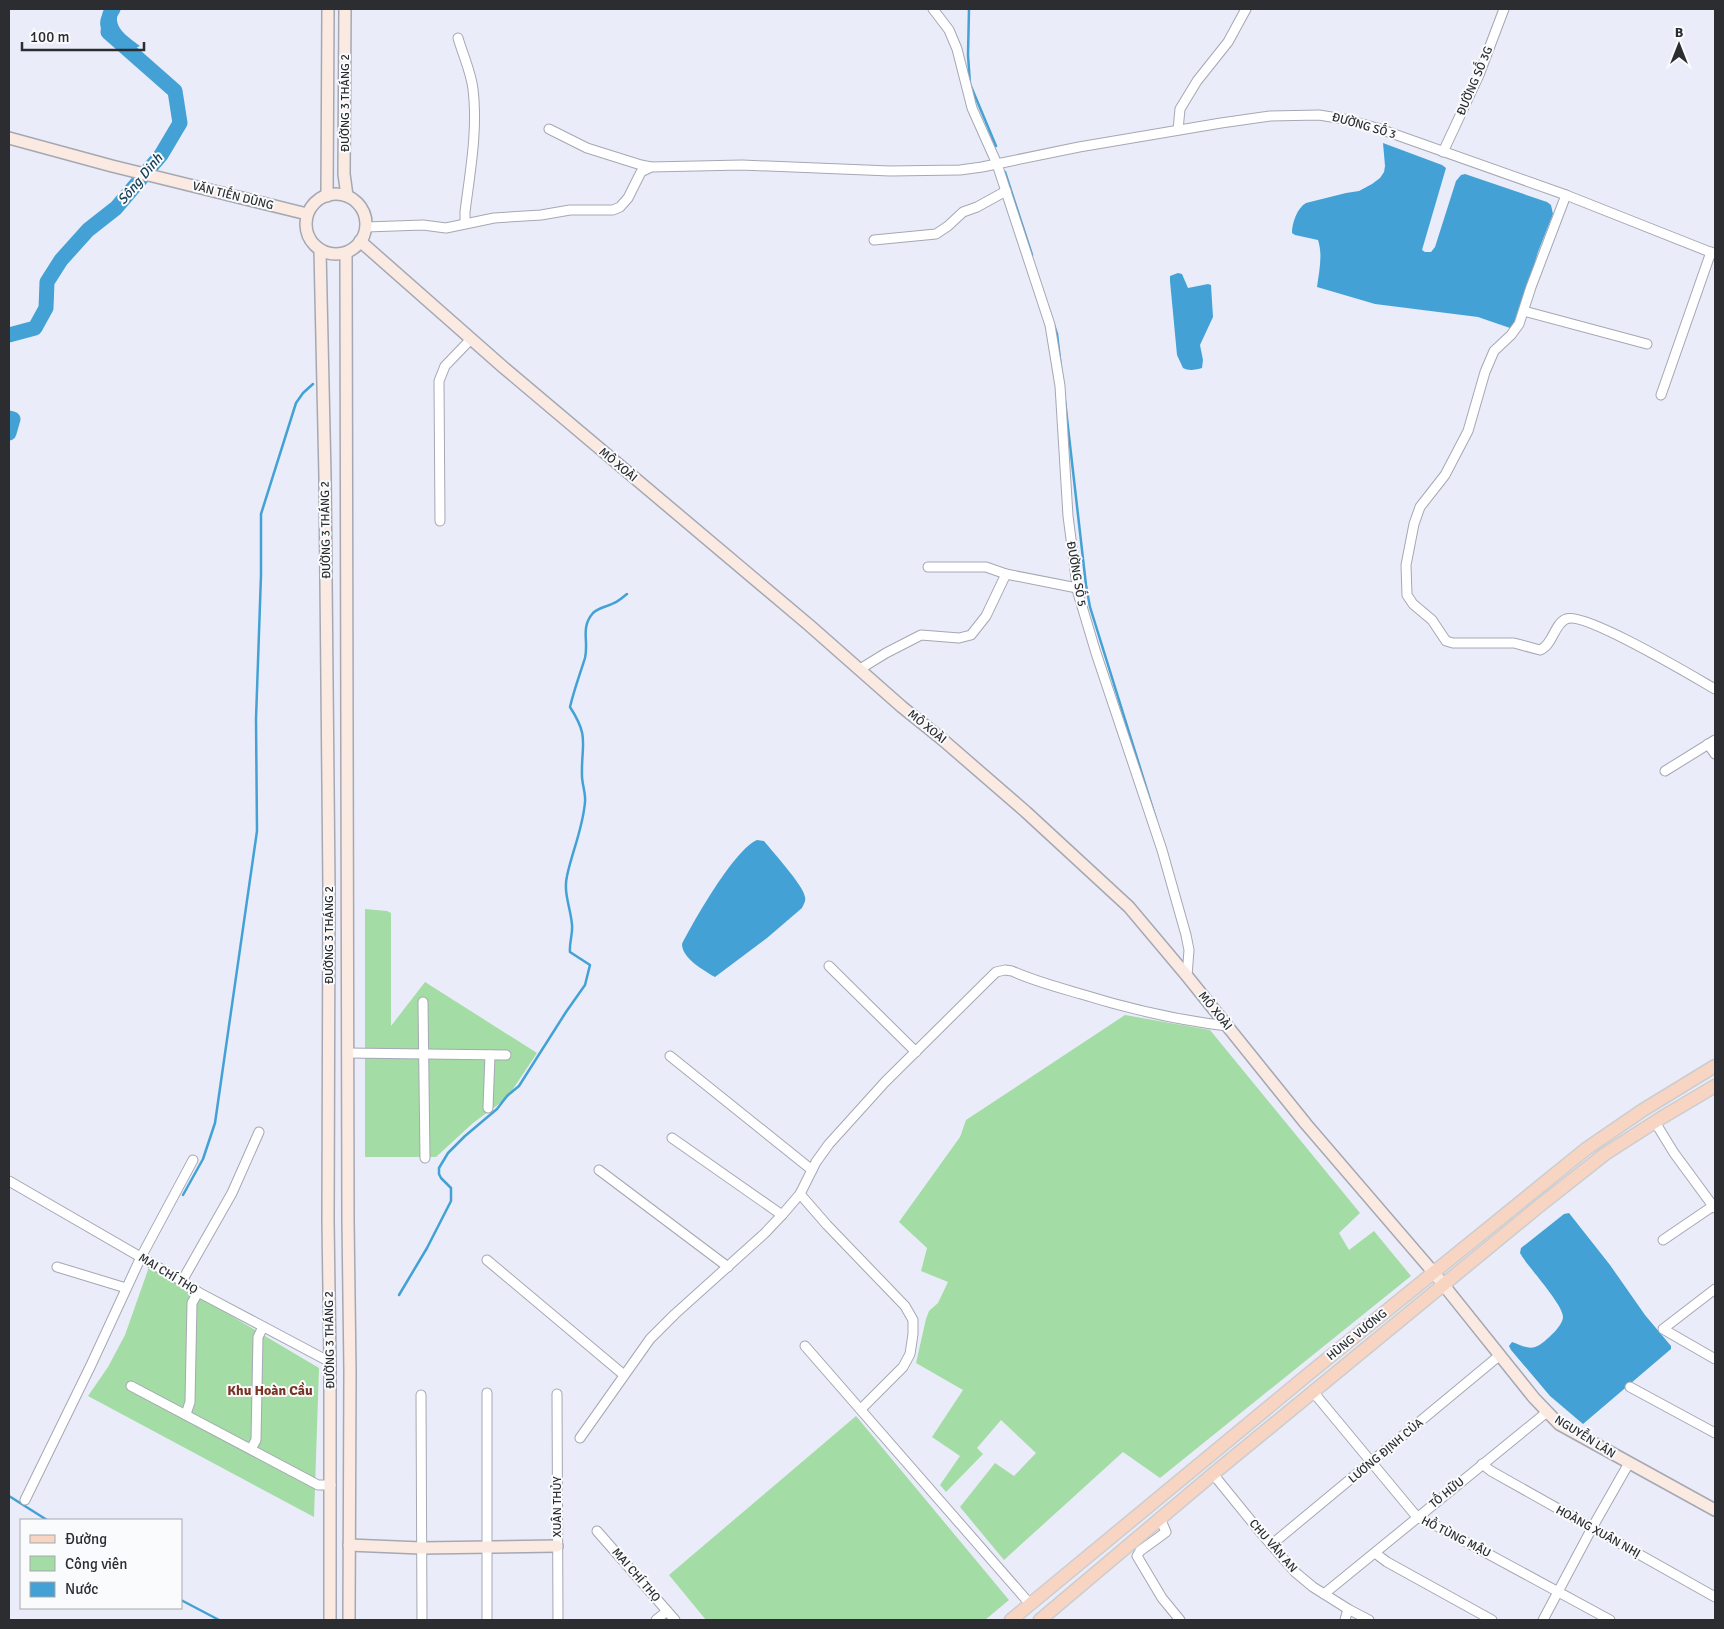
<svg xmlns="http://www.w3.org/2000/svg" width="1724" height="1629" font-family="Signika,sans-serif">
<rect width="100%" height="100%" fill="#eaedf9"/>
<g fill="#a3dca4">
<path d="M 365,909 L 387,911 L 391,913 L 391,1026 L 425,982 L 537,1053 L 507,1098 L 473,1123 L 436,1157 L 365,1157 Z"/>
<path d="M 1125,1015 L 1210,1030 L 1360,1213 L 1339,1233 L 1349,1250 L 1374,1231 L 1411,1276 L 1160,1478 L 1123,1452 L 1004,1560 L 960,1507 L 995,1463 L 1014,1476 L 1036,1453 L 1001,1420 L 977,1448 L 983,1454 L 946,1492 L 940,1485 L 960,1456 L 932,1437 L 963,1390 L 916,1363 L 926,1319 L 929,1311 L 938,1303 L 948,1282 L 921,1271 L 927,1248 L 899,1222 L 960,1137 L 966,1120 Z"/>
<path d="M 149,1267 L 319,1368 L 314,1517 L 88,1396 L 108,1367 L 125,1335 Z"/>
<path d="M 856,1416 L 1009,1600 L 985,1620 L 706,1620 L 669,1575 Z"/>
</g>
<g fill="#43a1d6">
<path d="M 105,9 L 119,9 C 111,27 127,36 140,46 L 126,52 C 110,38 91,32 105,9 Z"/>
<path d="M 1383,143 L 1442,165 L 1446,168 L 1422,250 L 1425,252 L 1431,252 L 1435,247 L 1456,181 L 1461,175 L 1465,174 L 1547,202 L 1551,205 L 1553,214 L 1538,252 L 1520,311 L 1513,327 L 1510,328 L 1478,317 L 1375,304 L 1317,287 C 1319,272 1323,255 1318,240 L 1295,235 L 1292,233 C 1292,223 1297,208 1306,203 L 1346,193 L 1359,191 L 1372,184 L 1380,178 L 1384,172 L 1385,166 Z"/>
<path d="M 1178,273 L 1182,274 L 1188,288 L 1208,284 L 1211,285 L 1213,317 L 1200,345 L 1203,360 L 1202,368 C 1196,370 1188,371 1183,368 L 1177,355 L 1170,281 L 1170,276 Z"/>
<path d="M 757,840 L 764,841 C 772,851 804,886 805,897 C 806,901 804,904 802,908 L 767,938 L 715,977 C 703,970 682,958 682,944 C 695,919 734,850 757,840 Z"/>
<path d="M 1569,1213 L 1610,1265 L 1645,1315 L 1671,1346 L 1671,1349 L 1583,1424 L 1550,1396 L 1511,1350 L 1509,1346 L 1512,1342 C 1528,1348 1533,1352 1547,1339 C 1552,1335 1563,1324 1563,1317 C 1563,1304 1527,1266 1520,1253 L 1521,1248 L 1564,1214 Z"/>
</g>
<g fill="none" stroke-linecap="round" stroke-linejoin="round">
<g stroke="#43a1d6" stroke-width="2.5">
<path d="M 969,9 L 968,55 L 970,84 L 996,146"/>
<path d="M 1005,172 L 1032,255"/>
<path d="M 1054,325 L 1057,334 L 1061,368"/>
<path d="M 1065,401 L 1086,585 L 1090,607 L 1156,819"/>
<path d="M 183,1195 L 203,1159 L 215,1123 L 257,831 L 256,719 L 261,575 L 261,514 L 296,403 L 303,393 L 313,384"/>
<path d="M 399,1295 L 427,1248 L 451,1201 L 451,1188 L 441,1178 L 439,1174 L 439,1168 L 448,1153 L 465,1136 L 497,1109 L 507,1096 L 519,1086 L 566,1012 L 585,985 L 590,965 L 570,952 C 569,943 573,934 572,925 C 571,909 563,893 567,876 C 572,852 583,828 585,802 C 586,794 582,784 582,776 C 581,743 590,738 570,707 C 574,690 580,674 585,658 C 589,641 580,628 593,613 C 599,607 607,607 614,603 C 619,601 623,597 627,594"/>
<path d="M 9,1496 L 47,1520"/>
<path d="M 181,1600 L 219,1620"/>
</g>
<g stroke="#43a1d6" stroke-width="15">
<path d="M 9,335 L 35,328 L 46,308 L 47,282 L 61,260 L 88,230 L 116,208 L 161,155 L 180,123 L 175,91 L 108,32 L 110,14 L 113,9"/>
<path d="M 9,418 L 13,419 L 9,433"/>
</g>
<defs>
<g id="street">
<path d="M 933,9 L 949,30 L 957,49 L 972,108 L 997,164 L 1050,325 L 1060,386 L 1068,516 L 1078,593 L 1096,653 L 1162,850 L 1186,935 L 1189,950 L 1187,976"/>
<path d="M 458,38 C 463,55 471,72 473,89 C 478,130 470,172 465,212 L 465,223"/>
<path d="M 549,129 L 587,148 L 641,165 L 651,167"/>
<path d="M 1178,130 L 1180,109 L 1197,81 L 1228,42 L 1246,9"/>
<path d="M 1443,152 L 1479,75 L 1504,9"/>
<path d="M 1566,195 L 1531,287 L 1519,324 L 1511,335 L 1494,351 L 1485,372 L 1468,431 L 1445,475 L 1420,507 L 1414,524 L 1406,565 L 1407,595 L 1413,604 L 1432,620 L 1446,641 L 1453,643 L 1514,643 L 1540,650 C 1553,645 1554,624 1566,619 C 1584,611 1694,677 1715,689"/>
<path d="M 366,227 L 423,225 L 446,228 L 494,218 L 541,215 L 570,210 L 613,210 L 620,207 L 628,198 L 641,172 L 651,167 L 742,165 L 890,171 L 960,170 L 982,167 L 1079,147 L 1221,123 L 1270,116 L 1319,115 L 1344,119 L 1377,128 L 1566,195 L 1715,254"/>
<path d="M 874,240 L 936,234 L 948,226 L 963,212 L 977,207 L 1006,191"/>
<path d="M 1524,311 L 1647,344"/>
<path d="M 1661,395 L 1711,252"/>
<path d="M 440,521 L 439,381 L 445,366 L 471,339"/>
<path d="M 928,567 L 986,567 L 1006,574 L 1077,588"/>
<path d="M 860,669 L 886,653 L 921,635 L 959,638 L 971,635 L 986,616 L 1006,574"/>
<path d="M 1708,744 L 1715,754"/>
<path d="M 1665,771 L 1715,740"/>
<path d="M 829,966 L 916,1052"/>
<path d="M 423,1002 L 425,1158"/>
<path d="M 347,1053 L 506,1055"/>
<path d="M 670,1056 L 812,1170"/>
<path d="M 488,1108 L 490,1055"/>
<path d="M 1655,1122 L 1674,1153 L 1713,1206"/>
<path d="M 672,1138 L 782,1215"/>
<path d="M 599,1170 L 728,1267"/>
<path d="M 9,1181 L 182,1281 L 198,1292 L 330,1362"/>
<path d="M 800,1194 L 827,1225 L 905,1306 L 913,1320 L 913,1334 L 910,1354 L 903,1367 L 861,1409"/>
<path d="M 1663,1240 L 1713,1206 L 1715,1208"/>
<path d="M 487,1260 L 624,1375"/>
<path d="M 57,1267 L 126,1288"/>
<path d="M 182,1281 L 232,1193 L 259,1132"/>
<path d="M 1715,1289 L 1663,1329 L 1715,1359"/>
<path d="M 805,1346 L 1030,1604"/>
<path d="M 131,1386 L 318,1485 L 331,1485"/>
<path d="M 1630,1387 L 1715,1433"/>
<path d="M 487,1393 L 487,1620"/>
<path d="M 1314,1393 L 1417,1517 L 1433,1524 L 1610,1620"/>
<path d="M 557,1394 L 558,1620"/>
<path d="M 421,1395 L 422,1620"/>
<path d="M 186,1414 L 190,1402 L 192,1303 L 198,1292"/>
<path d="M 580,1438 L 650,1339 L 675,1314 L 765,1233 L 782,1215 L 800,1194 L 816,1162 L 829,1144 L 885,1082 L 996,972 L 1005,970 L 1012,971 C 1034,981 1057,987 1081,994 C 1129,1009 1177,1020 1227,1026"/>
<path d="M 251,1449 L 256,1440 L 258,1337 L 263,1327"/>
<path d="M 1482,1464 L 1491,1471 L 1715,1597"/>
<path d="M 1213,1474 L 1261,1533 L 1295,1572 L 1313,1587 L 1348,1609 L 1369,1620"/>
<path d="M 25,1500 L 91,1365 L 141,1257 L 193,1160"/>
<path d="M 1160,1518 L 1166,1532 L 1140,1551 L 1137,1556 L 1162,1598 L 1180,1620"/>
<path d="M 597,1531 L 675,1620"/>
<path d="M 1271,1545 L 1500,1355"/>
<path d="M 1375,1553 L 1387,1562 L 1492,1620"/>
<path d="M 1324,1594 L 1547,1412"/>
<path d="M 656,1620 L 667,1611"/>
<path d="M 1345,1620 L 1348,1609"/>
<path d="M 1543,1620 L 1592,1528 L 1629,1463"/>
</g>
<g id="secondary">
<path d="M 345,9 L 344,174 L 347,196"/>
<path d="M 9,138 L 112,166 L 307,214"/>
<circle cx="336" cy="224" r="30"/>
<path d="M 327,196 L 328,9"/>
<path d="M 360,241 L 503,367 L 809,625 L 902,707 L 943,740 L 1026,812 L 1129,907 L 1187,976 L 1306,1124 L 1434,1273 L 1534,1398 L 1559,1424 L 1715,1510"/>
<path d="M 320,250 L 325,476 L 329,888 L 328,1221 L 330,1362 L 330,1620"/>
<path d="M 346,253 L 348,1220 L 350,1372 L 349,1620"/>
<path d="M 349,1545 L 421,1548 L 557,1546"/>
</g>
<g id="primary">
<path d="M 1011,1620 L 1311,1372 L 1586,1149 L 1643,1110 L 1715,1066"/>
<path d="M 1040,1620 L 1213,1474 L 1538,1207 L 1605,1154 L 1661,1118 L 1715,1086"/>
</g>
</defs>
<use href="#street" stroke="#a5a8b3" stroke-width="11"/>
<use href="#secondary" stroke="#a5a8b3" stroke-width="14"/>
<use href="#primary" stroke="#cccdce" stroke-width="15"/>
<use href="#street" stroke="#fff" stroke-width="9"/>
<use href="#secondary" stroke="#fbeae1" stroke-width="11"/>
<use href="#primary" stroke="#f8d4c3" stroke-width="12"/>
</g>
<g text-anchor="middle" dominant-baseline="central" stroke-width="4" stroke-linejoin="round" paint-order="stroke">
<g font-size="12" fill="#2b2d31" stroke="#fafbfd">
<text transform="translate(1475 81) rotate(-67)">ĐƯỜNG SỐ 3G</text>
<text transform="translate(345 103) rotate(-90)">ĐƯỜNG 3 THÁNG 2</text>
<text transform="translate(1364 126) rotate(16)">ĐƯỜNG SỐ 3</text>
<text transform="translate(233 196) rotate(14)">VĂN TIẾN DŨNG</text>
<text transform="translate(618 465) rotate(40)">MÔ XOÀI</text>
<text transform="translate(326 530) rotate(-91)">ĐƯỜNG 3 THÁNG 2</text>
<text transform="translate(1076 574) rotate(80)">ĐƯỜNG SỐ 5</text>
<text transform="translate(927 727) rotate(39)">MÔ XOÀI</text>
<text transform="translate(329 935) rotate(-90)">ĐƯỜNG 3 THÁNG 2</text>
<text transform="translate(1215 1011) rotate(51)">MÔ XOÀI</text>
<text transform="translate(168 1274) rotate(31)">MAI CHÍ THỌ</text>
<text transform="translate(1357 1335) rotate(-39)">HÙNG VƯƠNG</text>
<text transform="translate(330 1340) rotate(-91)">ĐƯỜNG 3 THÁNG 2</text>
<text transform="translate(1585 1437) rotate(32)">NGUYỄN LÂN</text>
<text transform="translate(1386 1451) rotate(-40)">LƯƠNG ĐỊNH CỦA</text>
<text transform="translate(1447 1493) rotate(-39)">TỐ HỮU</text>
<text transform="translate(557 1507) rotate(-90)">XUÂN THỦY</text>
<text transform="translate(1598 1532) rotate(29)">HOÀNG XUÂN NHỊ</text>
<text transform="translate(1456 1537) rotate(27)">HỒ TÙNG MẬU</text>
<text transform="translate(1273 1546) rotate(49)">CHU VĂN AN</text>
<text transform="translate(636 1575) rotate(49)">MAI CHÍ THỌ</text>
</g>
<g font-size="14" font-style="italic" fill="#184056" stroke="#fafbfd">
<text transform="translate(140 179) rotate(-50)">Sông Dinh</text>
</g>
<g font-size="14" font-weight="bold" fill="#783423" stroke="#fafbfd">
<text x="270" y="1390">Khu Hoàn Cầu</text>
</g>
</g>
<rect width="1724" height="1629" fill="none" stroke="#2b2d31" stroke-width="20"/>
<rect x="20" y="1519" width="162" height="90" fill="#fafbfd" stroke="#a7a9ab"/>
<rect x="30" y="1535" width="25" height="8" fill="#f8d4c3" stroke="#a7a9ab"/>
<text x="65" y="1544" font-size="15" fill="#2b2d31">Đường</text>
<rect x="30" y="1556" width="25" height="15" fill="#a3dca4" stroke="#a7a9ab"/>
<text x="65" y="1569" font-size="15" fill="#2b2d31">Công viên</text>
<rect x="30" y="1582" width="25" height="15" fill="#43a1d6" stroke="#a7a9ab"/>
<text x="65" y="1594" font-size="15" fill="#2b2d31">Nước</text>
<g transform="translate(1679 45)" stroke="#fafbfd" stroke-width="4" paint-order="stroke">
<path d="M0-4L9 19L0 12L-9 19Z" fill="#2b2d31"/>
<text y="-8" font-size="14" font-weight="bold" text-anchor="middle" fill="#2b2d31">B</text>
</g>
<path d="M22 42v8h122v-8" fill="none" stroke="#2b2d31" stroke-width="2.5"/>
<text x="30" y="42" font-size="15" fill="#2b2d31" stroke="#fafbfd" stroke-width="4" paint-order="stroke">100 m</text>
</svg>
